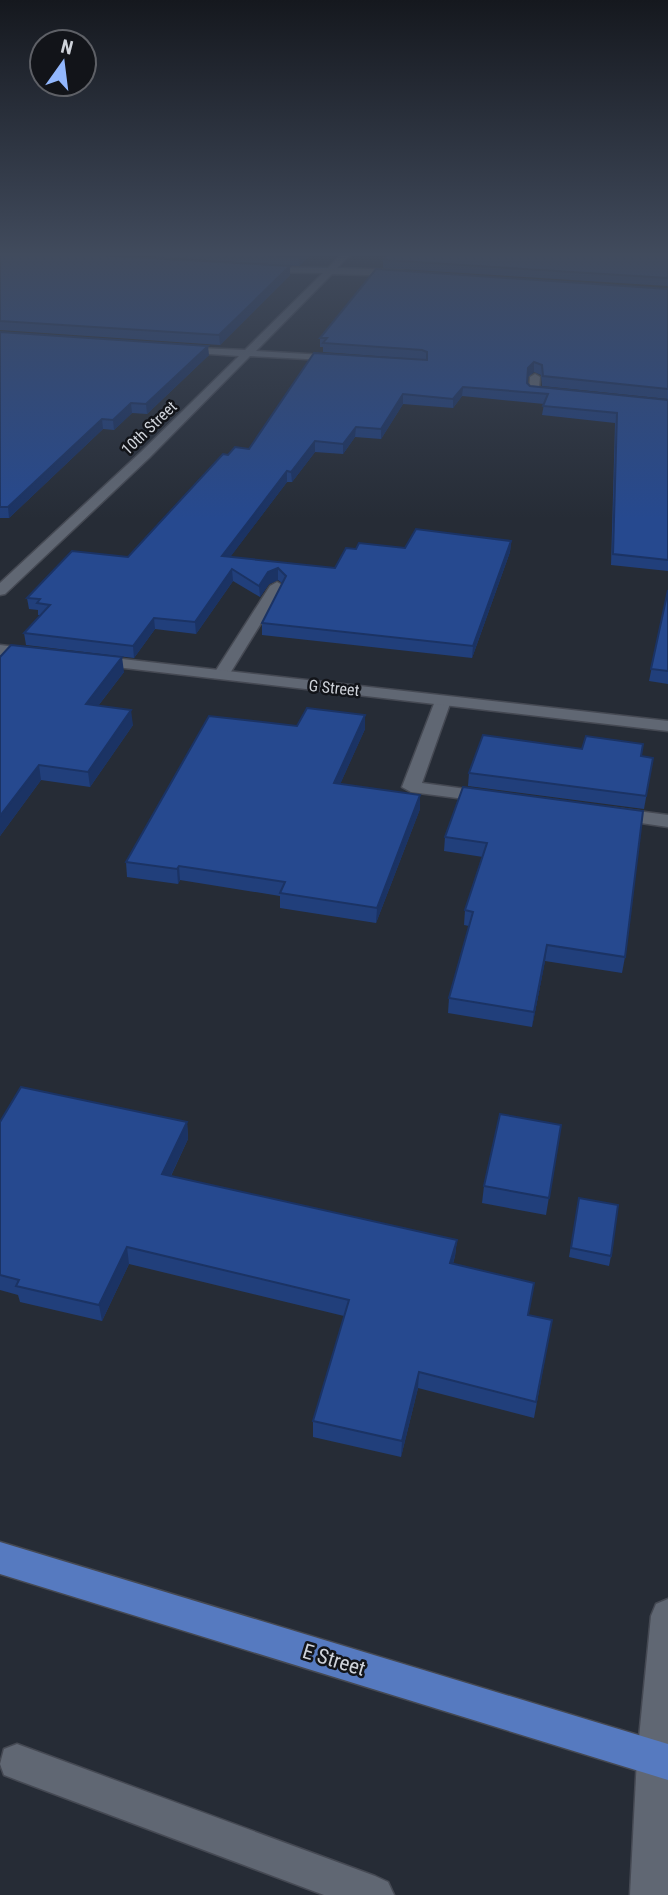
<svg xmlns="http://www.w3.org/2000/svg" width="668" height="1895" font-family="'Roboto Condensed',sans-serif">
<rect width="100%" height="100%" fill="#262c36"/>
<g fill="none" stroke-linecap="round" stroke-linejoin="round">
<defs>
<g id="service">
<path d="M 535,374 L 540,377 L 539,388 L 562,391 L 562,395 L 529,393 L 530,377 Z"/>
<path d="M 277,582 L 284,586 L 229,675 L 227,678 L 215,678 L 213,675 L 270,586 Z"/>
<path d="M 443,696 L 451,701 L 422,783 L 488,792 L 494,793 L 497,797 L 494,801 L 488,802 L 411,792 L 402,787 L 435,701 Z"/>
<path d="M 614,808 L 668,815 L 668,827 L 607,818 L 605,814 L 607,810 Z"/>
<path d="M 655,1740 L 668,1746 L 668,1895 L 630,1895 L 637,1758 L 642,1745 Z"/>
<path d="M 17,1744 L 375,1876 L 388,1882 L 394,1895 L 324,1895 L 17,1780 L 4,1775 L 0,1764 L 4,1749 Z"/>
</g>
<g id="minor">
<path d="M 342,254 L 351,254 L 337,268 L 403,270 L 407,273 L 403,276 L 332,274 L 256,351 L 340,356 L 345,359 L 344,361 L 250,356 L 149,458 L 5,594 L 0,595 L 0,583 L 141,452 L 239,356 L 180,352 L 176,351 L 176,347 L 245,350 L 323,273 L 264,272 L 260,269 L 261,267 L 328,268 Z"/>
<path d="M 0,645 L 33,649 L 41,654 L 33,659 L 0,655 Z"/>
<path d="M 96,656 L 668,721 L 668,731 L 90,664 L 88,661 Z"/>
<path d="M 668,1599 L 668,1770 L 655,1776 L 642,1771 L 637,1758 L 651,1616 L 656,1604 Z"/>
</g>
<path id="primary" d="M 0,1542 L 668,1744 L 668,1780 L 0,1574 Z"/>
</defs>
<use href="#service" stroke="#454953" stroke-width="3"/>
<use href="#minor" stroke="#454953" stroke-width="3"/>
<use href="#primary" stroke="#454953" stroke-width="3"/>
<use href="#service" fill="#606773" fill-rule="evenodd"/>
<use href="#minor" fill="#606773" fill-rule="evenodd"/>
<use href="#primary" fill="#567ac0" fill-rule="evenodd"/>
</g>
<g fill="#213f7b">
<path d="M 0,254 L 290,266 L 290,275 L 220,345 L 0,330 Z"/>
<path d="M 116,254 L 311,254 L 299,266 Z"/>
<path d="M 668,254 L 668,286 L 383,268 L 383,260 Z"/>
<path d="M 668,289 L 668,399 L 542,386 L 541,375 L 534,372 L 528,377 L 527,383 L 530,386 L 668,400 L 668,571 L 611,565 L 615,423 L 542,415 L 544,404 L 462,396 L 453,408 L 403,404 L 381,439 L 355,437 L 343,454 L 315,452 L 292,482 L 287,482 L 230,557 L 335,568 L 356,549 L 405,548 L 511,541 L 510,552 L 472,658 L 262,635 L 262,623 L 282,583 L 278,580 L 269,584 L 260,597 L 233,581 L 196,634 L 155,629 L 134,658 L 26,645 L 24,633 L 41,615 L 38,615 L 38,610 L 29,609 L 27,598 L 128,557 L 228,455 L 249,449 L 417,359 L 323,352 L 323,347 L 320,347 L 320,338 Z"/>
<path d="M 0,332 L 209,355 L 147,414 L 132,413 L 114,430 L 103,429 L 9,518 L 0,518 Z"/>
<path d="M 668,590 L 668,684 L 649,681 Z"/>
<path d="M 0,657 L 124,672 L 98,706 L 133,725 L 90,787 L 41,780 L 0,836 Z"/>
<path d="M 365,715 L 365,729 L 340,784 L 420,795 L 420,809 L 376,923 L 280,908 L 280,896 L 180,880 L 178,884 L 127,877 L 126,862 L 297,726 Z"/>
<path d="M 582,749 L 653,758 L 644,809 L 468,786 L 469,773 Z"/>
<path d="M 463,787 L 625,957 L 622,973 L 545,961 L 532,1027 L 448,1013 L 449,998 L 469,926 L 464,925 L 465,910 L 483,857 L 444,851 L 445,837 Z"/>
<path d="M 0,1122 L 187,1122 L 188,1139 L 171,1176 L 457,1240 L 455,1256 L 453,1264 L 528,1315 L 552,1320 L 534,1418 L 418,1388 L 401,1457 L 313,1437 L 313,1421 L 344,1316 L 129,1264 L 102,1321 L 20,1302 L 18,1295 L 0,1290 Z"/>
<path d="M 561,1125 L 546,1215 L 482,1203 L 484,1186 Z"/>
<path d="M 579,1198 L 611,1256 L 609,1266 L 569,1257 Z"/>
</g>
<g fill="#1b3364">
<path d="M 303,254 L 311,254 L 299,266 L 299,257 Z"/>
<path d="M 290,266 L 290,275 L 220,345 L 219,335 Z"/>
<path d="M 208,346 L 209,355 L 147,414 L 146,404 Z"/>
<path d="M 534,362 L 534,372 L 527,377 L 528,368 Z"/>
<path d="M 463,387 L 462,396 L 453,408 L 453,399 Z"/>
<path d="M 403,394 L 403,404 L 381,439 L 381,429 Z"/>
<path d="M 131,403 L 132,413 L 114,430 L 113,420 Z"/>
<path d="M 102,419 L 103,429 L 9,518 L 8,507 Z"/>
<path d="M 356,427 L 355,437 L 343,454 L 343,444 Z"/>
<path d="M 315,441 L 315,452 L 292,482 L 291,472 Z"/>
<path d="M 287,471 L 287,482 L 222,568 L 222,556 Z"/>
<path d="M 511,541 L 510,552 L 472,658 L 473,646 Z"/>
<path d="M 278,568 L 278,580 L 269,584 L 260,597 L 259,586 L 268,572 Z"/>
<path d="M 232,569 L 233,581 L 196,634 L 195,622 Z"/>
<path d="M 154,618 L 155,629 L 134,658 L 133,646 Z"/>
<path d="M 122,657 L 124,672 L 88,719 L 86,704 Z"/>
<path d="M 131,710 L 133,725 L 90,787 L 88,772 Z"/>
<path d="M 365,715 L 365,729 L 334,798 L 334,783 Z"/>
<path d="M 39,765 L 41,780 L 0,836 L 0,816 Z"/>
<path d="M 420,795 L 420,809 L 376,923 L 377,908 Z"/>
<path d="M 179,866 L 180,880 L 178,884 L 177,869 Z"/>
<path d="M 547,945 L 545,961 L 532,1027 L 534,1012 Z"/>
<path d="M 187,1122 L 188,1139 L 164,1190 L 162,1174 Z"/>
<path d="M 457,1240 L 455,1256 L 448,1280 L 450,1263 Z"/>
<path d="M 127,1247 L 129,1264 L 102,1321 L 99,1305 Z"/>
<path d="M 419,1372 L 418,1388 L 401,1457 L 402,1441 Z"/>
</g>
<g fill="#26498f" stroke="#1b3364" stroke-width="2">
<path d="M 0,254 L 77,254 L 290,266 L 219,335 L 0,321 Z"/>
<path d="M 244,254 L 303,254 L 299,257 Z"/>
<path d="M 388,254 L 668,254 L 668,278 L 383,260 Z"/>
<path d="M 376,269 L 668,289 L 668,389 L 543,376 L 542,365 L 534,362 L 528,368 L 527,383 L 530,386 L 668,400 L 668,560 L 613,554 L 617,413 L 543,406 L 548,394 L 463,387 L 453,399 L 403,394 L 381,429 L 356,427 L 343,444 L 315,441 L 291,472 L 287,471 L 222,556 L 335,568 L 346,548 L 356,549 L 359,543 L 405,548 L 416,529 L 511,541 L 473,646 L 262,623 L 286,576 L 278,568 L 268,572 L 259,586 L 232,569 L 195,622 L 154,618 L 133,646 L 24,633 L 50,605 L 37,603 L 40,599 L 27,598 L 72,551 L 128,557 L 223,454 L 228,455 L 235,447 L 249,449 L 314,353 L 427,360 L 427,352 L 422,350 L 323,343 L 327,338 L 320,338 Z"/>
<path d="M 0,332 L 208,346 L 146,404 L 131,403 L 113,420 L 102,419 L 8,507 L 0,507 Z"/>
<path d="M 668,590 L 668,671 L 651,669 Z"/>
<path d="M 11,645 L 122,657 L 86,704 L 131,710 L 88,772 L 39,765 L 0,816 L 0,657 Z"/>
<path d="M 307,708 L 365,715 L 334,783 L 420,795 L 377,908 L 280,893 L 285,882 L 179,866 L 177,869 L 126,862 L 209,716 L 297,726 Z"/>
<path d="M 483,735 L 582,749 L 586,736 L 643,744 L 641,756 L 653,758 L 646,796 L 469,773 Z"/>
<path d="M 463,787 L 643,811 L 625,957 L 547,945 L 534,1012 L 449,998 L 473,912 L 465,910 L 487,843 L 445,837 Z"/>
<path d="M 21,1087 L 187,1122 L 162,1174 L 457,1240 L 450,1263 L 534,1283 L 528,1315 L 552,1320 L 536,1402 L 419,1372 L 402,1441 L 313,1421 L 349,1300 L 127,1247 L 99,1305 L 16,1286 L 19,1280 L 0,1275 L 0,1122 Z"/>
<path d="M 500,1114 L 561,1125 L 549,1198 L 484,1186 Z"/>
<path d="M 579,1198 L 618,1205 L 611,1256 L 571,1248 Z"/>
</g>
<linearGradient id="sky" x2="0" y2="1"><stop stop-color="#15181e"/><stop offset="0.49" stop-color="#414b5d"/><stop offset="1" stop-color="#414b5d" stop-opacity="0"/></linearGradient>
<rect width="668" height="519" fill="url(#sky)"/>
<g text-anchor="middle" dominant-baseline="central" stroke-width="5" stroke-linejoin="round" paint-order="stroke">
<g font-size="16" fill="#cfd3da" stroke="#121419">
<text transform="translate(149 428) rotate(-44)">10th Street</text>
<text transform="translate(334 688) rotate(6)">G Street</text>
</g>
<g font-size="21" fill="#cfd3da" stroke="#121419">
<text transform="translate(334 1660) rotate(17)">E Street</text>
</g>
</g>
<g transform="translate(63 63) rotate(14)"><circle r="33" fill="#121419" stroke="#5e6066" stroke-width="2"/>
<path d="M0-5L12 26L0 18L-12 26Z" fill="#92b7fd"/>
<text y="-10" font-size="19" font-weight="bold" text-anchor="middle" fill="#cfd3da">N</text>
</g>
</svg>
